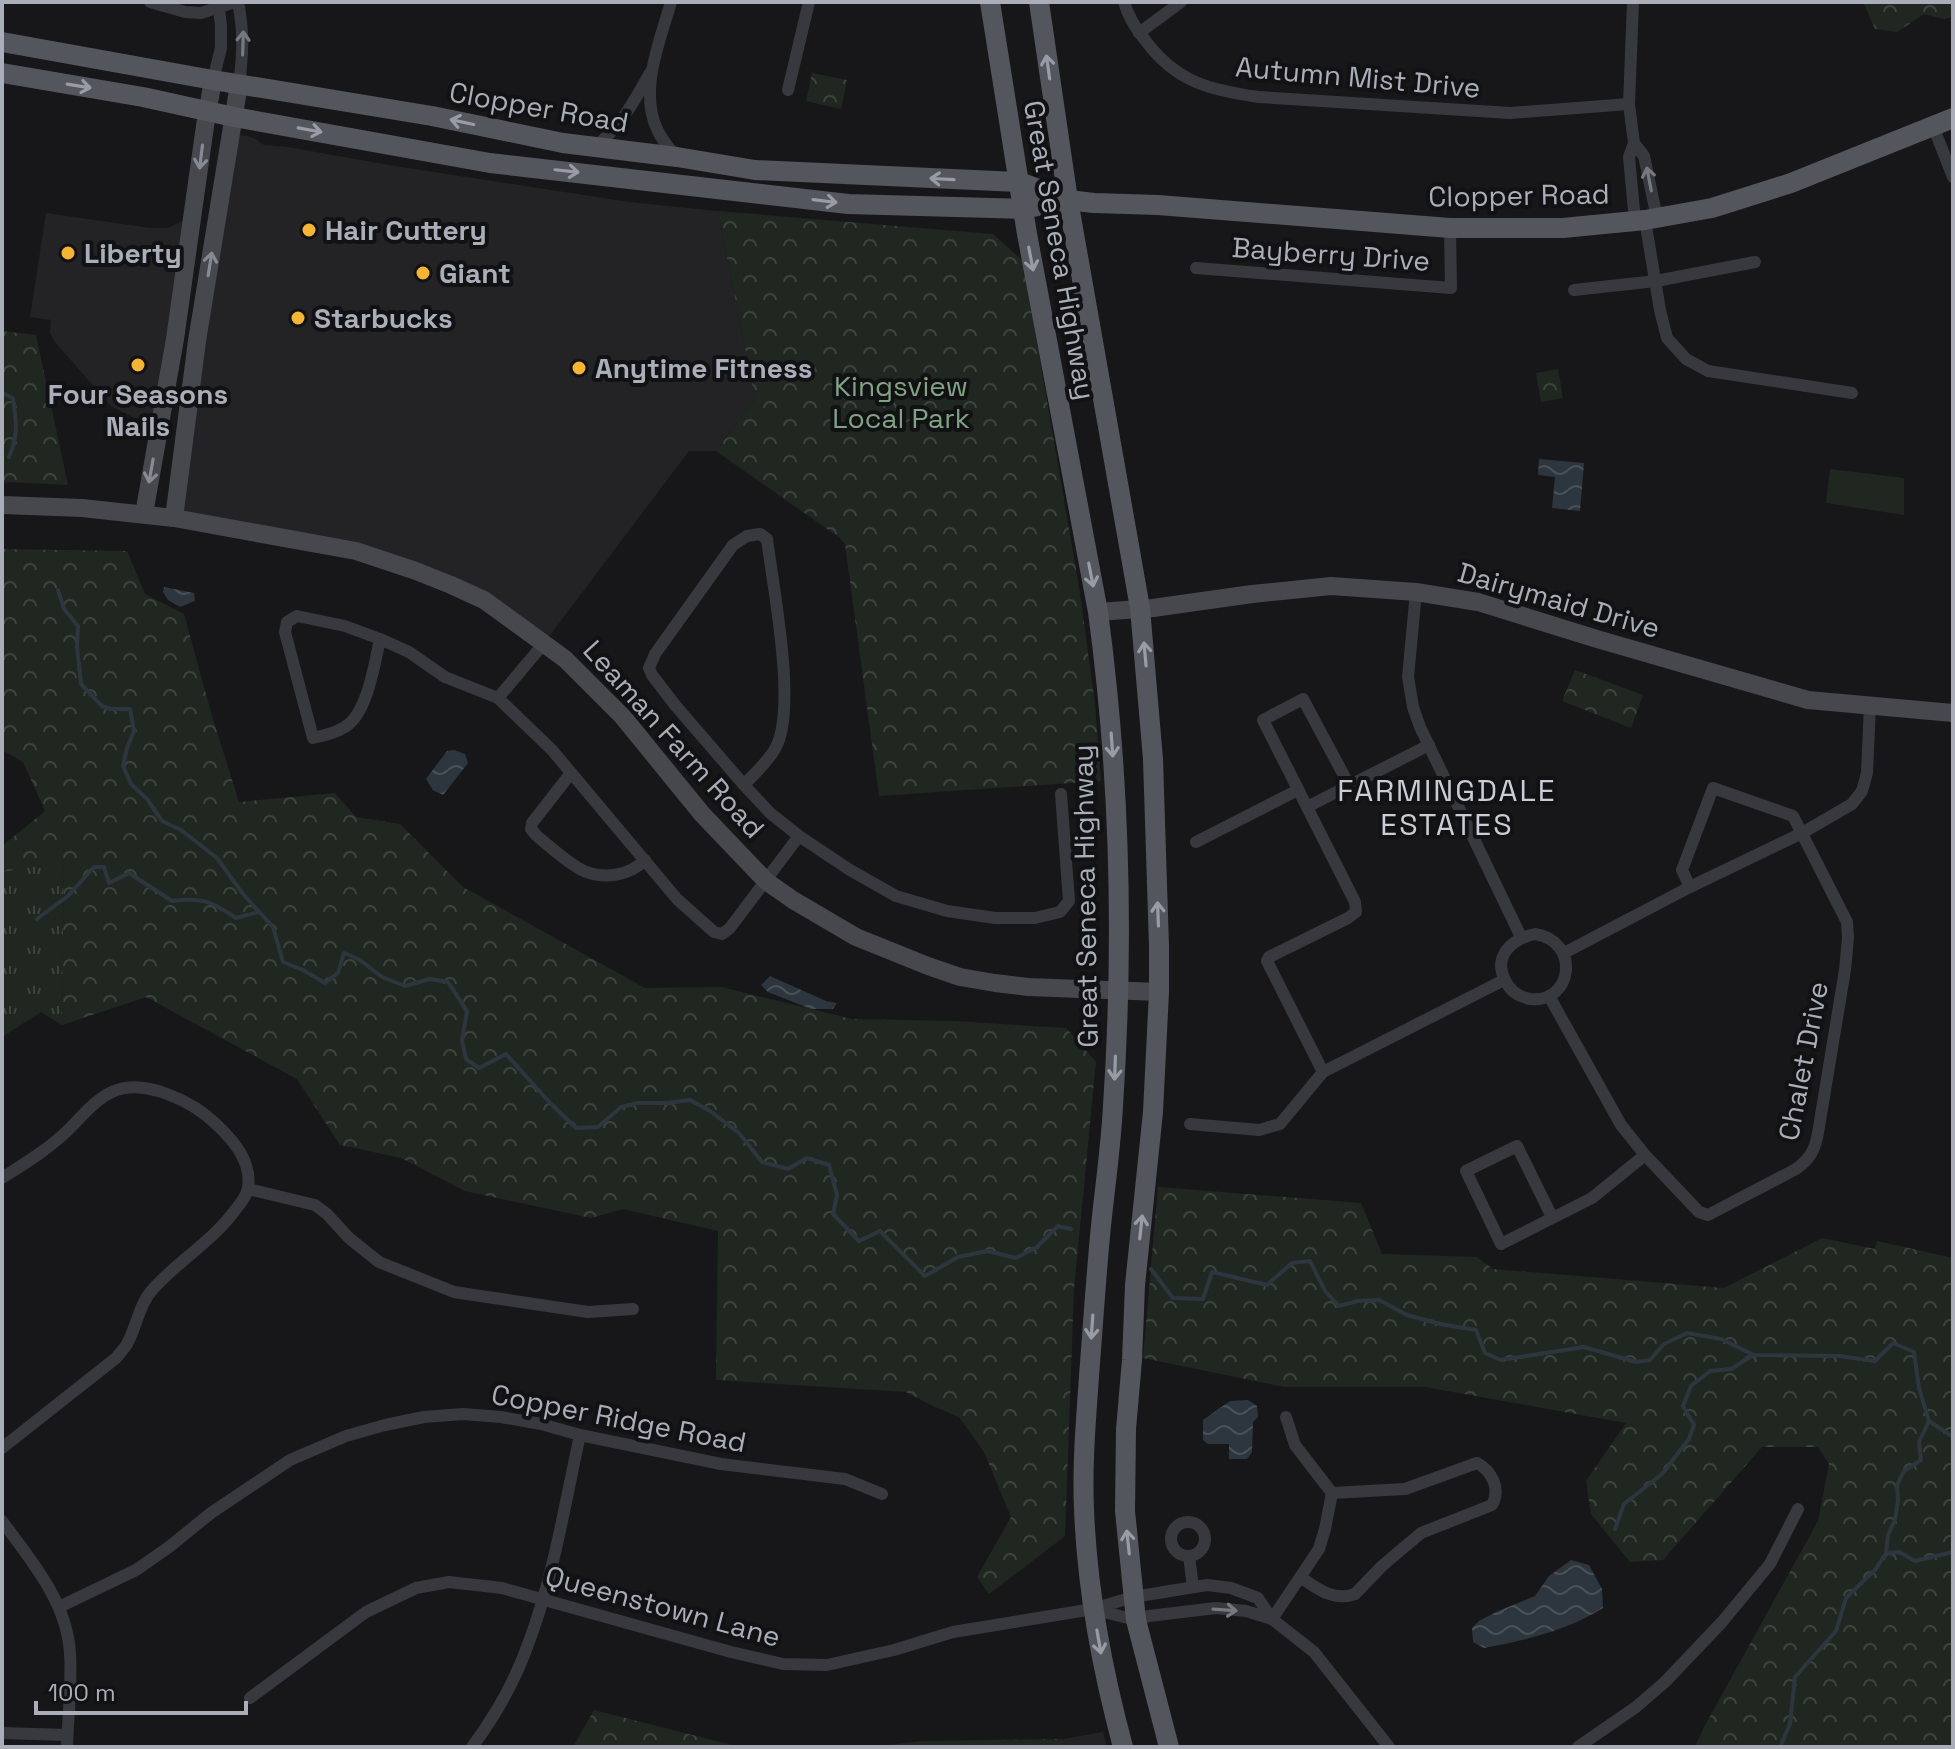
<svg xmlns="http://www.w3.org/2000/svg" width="1955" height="1749" font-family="'Space Grotesk',sans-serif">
<defs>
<pattern id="grass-tufts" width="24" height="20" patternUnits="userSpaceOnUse" patternTransform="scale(2)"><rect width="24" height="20" fill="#1f2720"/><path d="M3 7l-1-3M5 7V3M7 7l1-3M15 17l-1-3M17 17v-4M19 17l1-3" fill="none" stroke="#3d443e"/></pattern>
<pattern id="forest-crowns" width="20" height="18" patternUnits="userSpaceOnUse" patternTransform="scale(2)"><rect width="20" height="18" fill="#1f2720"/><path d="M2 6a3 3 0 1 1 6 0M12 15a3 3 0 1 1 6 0" fill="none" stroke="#3d443e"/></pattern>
<pattern id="water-waves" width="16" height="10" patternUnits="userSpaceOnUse" patternTransform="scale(2)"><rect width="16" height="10" fill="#2d363e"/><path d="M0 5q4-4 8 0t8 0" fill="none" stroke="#495158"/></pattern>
</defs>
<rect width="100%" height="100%" fill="#171719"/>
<g fill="#232326">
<path d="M 231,132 L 254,138 L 264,145 L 288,147 L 389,165 L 629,202 L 718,211 L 755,399 L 716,451 L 689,451 L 545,642 L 416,571 L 174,518 Z"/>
<path d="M 46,213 L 150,228 L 168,228 L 193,216 L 160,423 L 134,418 L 111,406 L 54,341 L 50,333 L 51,320 L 30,317 Z"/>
<path d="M 1103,1732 L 1107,1747 L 1017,1747 Z"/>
</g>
<path fill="url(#grass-tufts)" d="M 64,861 L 62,1025 L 41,1012 L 2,1037 L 2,872 Z"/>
<g fill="url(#forest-crowns)">
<path d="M 1863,2 L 1953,2 L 1953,17 L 1944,19 L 1924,14 L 1897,32 L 1875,29 Z"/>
<path d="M 812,73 L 847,80 L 841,109 L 806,101 Z"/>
<path d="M 718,211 L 993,234 L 1023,261 L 1080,593 L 1095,704 L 1101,781 L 879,796 L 845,544 L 840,538 L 716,451 L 755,399 Z"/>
<path d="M 2,331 L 36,335 L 68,485 L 9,482 L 2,483 Z"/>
<path d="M 1558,369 L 1563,398 L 1541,402 L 1536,373 Z"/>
<path d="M 2,549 L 127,551 L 145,594 L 184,614 L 212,716 L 239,802 L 335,793 L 356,817 L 400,824 L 463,887 L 645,988 L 721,987 L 852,1019 L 953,1021 L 1066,1028 L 1096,1062 L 1074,1289 L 1065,1536 L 989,1594 L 977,1577 L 1011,1517 L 984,1452 L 959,1417 L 933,1406 L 906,1392 L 716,1380 L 718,1231 L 623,1209 L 591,1218 L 465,1191 L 401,1158 L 340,1145 L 297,1079 L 146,997 L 62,1025 L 64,862 L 2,872 L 2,846 L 45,811 L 23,762 L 2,750 Z"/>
<path d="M 1575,670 L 1643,695 L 1631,728 L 1562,701 Z"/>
<path d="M 1158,1187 L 1361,1203 L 1382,1254 L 1477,1257 L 1493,1269 L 1724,1288 L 1822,1238 L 1875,1249 L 1877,1241 L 1953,1258 L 1953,1747 L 1695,1747 L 1704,1727 L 1818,1521 L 1829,1464 L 1818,1447 L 1762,1447 L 1663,1560 L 1630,1562 L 1591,1514 L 1586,1481 L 1626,1423 L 1425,1387 L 1284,1387 L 1143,1358 Z"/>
<path d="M 594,1710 L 740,1747 L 573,1747 Z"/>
<path d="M 1061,1739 L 1064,1747 L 868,1747 L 923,1741 Z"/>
</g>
<path fill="#1f2720" d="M 1830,469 L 1904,478 L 1904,515 L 1826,503 Z"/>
<g fill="url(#water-waves)">
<path d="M 1539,459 L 1584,463 L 1580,511 L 1552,508 L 1555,477 L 1538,475 Z"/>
<path d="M 164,587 L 194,593 L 195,601 L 180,607 L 168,600 L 163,592 Z"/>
<path d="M 454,750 L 465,754 L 468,763 L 443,795 L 433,790 L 426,779 L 447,751 Z"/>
<path d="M 770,976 L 826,1001 L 837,1003 L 833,1009 L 811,1009 L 768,992 L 761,985 Z"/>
<path d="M 1248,1400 L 1257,1406 L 1258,1417 L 1253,1422 L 1252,1452 L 1247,1459 L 1229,1459 L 1229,1444 L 1208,1444 L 1203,1440 L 1203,1420 L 1230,1401 Z"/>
<path d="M 1571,1560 L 1589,1565 L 1602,1589 L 1603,1608 C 1568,1630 1524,1641 1484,1648 L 1473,1642 L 1472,1628 L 1479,1621 L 1496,1612 L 1535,1596 L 1549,1576 Z"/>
</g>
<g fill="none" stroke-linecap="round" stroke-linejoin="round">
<g stroke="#2d363e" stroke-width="4">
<path d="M 2,393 L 13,398 C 16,422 19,434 9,457"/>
<path d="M 58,590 L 64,609 L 78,626 L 77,647 L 81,684 L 102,706 L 111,709 L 130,709 L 134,731 L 127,748 L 123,766 L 131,784 L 147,799 L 162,821 L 181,830 L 217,858 L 243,894 L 273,927 L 283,962 L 303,970 L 325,983 L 338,973 L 344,953 L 360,960 L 382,977 L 405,986 L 430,979 L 448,982 L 467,1011 L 462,1041 L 466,1059 L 479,1068 L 506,1054 L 551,1104 L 576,1128 L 598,1127 L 621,1107 L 638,1103 L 668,1103 L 690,1100 L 710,1111 L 739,1133 L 762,1162 L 788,1169 L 807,1158 L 829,1165 L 837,1195 L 833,1214 L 859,1241 L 880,1231 L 925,1276 L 958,1257 L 987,1251 L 1016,1258 L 1037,1247 L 1058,1226 L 1071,1229"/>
<path d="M 37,919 L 68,896 L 94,867 L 104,867 L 109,883 L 129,873 L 172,901 C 202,897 211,901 236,918 L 259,912"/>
<path d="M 1151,1269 L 1173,1298 L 1203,1299 L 1212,1272 L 1267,1285 L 1292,1263 L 1310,1261 L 1325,1291 L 1339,1306 L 1358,1301 L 1379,1300 L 1407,1315 L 1440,1324 L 1476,1330 L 1485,1353 L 1501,1360 L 1584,1347 L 1636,1362 L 1650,1360 L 1664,1344 L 1687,1333 L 1721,1339 L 1754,1355 L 1839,1356 L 1875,1361 L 1893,1343 L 1914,1352 L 1919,1388 L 1929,1421 L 1953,1437"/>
<path d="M 1615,1529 L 1624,1504 L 1662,1474 L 1689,1439 L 1694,1425 L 1683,1406 L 1691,1386 L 1710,1371 L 1731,1369 L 1753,1355"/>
<path d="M 1886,1553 L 1888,1535 L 1895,1520 L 1898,1501 L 1897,1485 L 1904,1471 L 1921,1460 L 1919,1442 L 1929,1421"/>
<path d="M 1780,1747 L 1790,1724 L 1795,1677 L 1836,1631 L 1846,1598 L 1875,1570 L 1886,1553 L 1899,1552 L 1915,1561 L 1953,1552"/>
</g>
<g stroke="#38393e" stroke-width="12">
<path d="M 150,2 L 185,12 L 201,13 L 235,2"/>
<path d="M 238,2 C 244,32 243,54 239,84"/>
<path d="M 671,2 C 660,41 638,92 658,131 C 662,140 670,149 676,157"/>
<path d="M 1124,2 C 1128,16 1136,29 1145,40 C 1176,82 1209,90 1259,97 L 1510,113 L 1629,104"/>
<path d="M 1633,2 L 1629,104 L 1634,143 L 1629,157 L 1635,221"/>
<path d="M 1139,33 L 1181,2"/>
<path d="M 213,80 L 221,48 L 221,25 L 218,2"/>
<path d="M 788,90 L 809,2"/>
<path d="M 1933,126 L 1953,177"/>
<path d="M 1634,143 L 1644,156 L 1657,218"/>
<path d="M 595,147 C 622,125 633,103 650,73"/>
<path d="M 1645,220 L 1660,310 L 1667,338 L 1686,359 L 1708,371 L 1852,393"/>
<path d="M 1196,268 L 1451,288 L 1450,228"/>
<path d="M 1574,290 L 1656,281 L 1755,262"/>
<path d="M 760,534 L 767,539 C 773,587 797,707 776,747 C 769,761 754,774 744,785 L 675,705 L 652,675 L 649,668 L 655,654 L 733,545 L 747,536 Z"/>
<path d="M 1416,592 L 1408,677 L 1413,707 L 1420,727 L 1521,937"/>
<path d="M 297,616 L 345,626 L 380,639 C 375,662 368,708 349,724 C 339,732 326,735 313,738 L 285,632 L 287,622 Z"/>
<path d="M 380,639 L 409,652 L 445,677 L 498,698 L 552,750 L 677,899 L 714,932 L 722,934 L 730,928 L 799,836"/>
<path d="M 498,698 L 545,642"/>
<path d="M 571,773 L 532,823 L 531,829 L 537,836 C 549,846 570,865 584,871 C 605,880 630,875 645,860"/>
<path d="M 744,785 L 770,813 L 799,836 L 850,870 L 896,896 L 947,911 L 995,918 L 1035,918 L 1060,912 L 1069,901 L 1061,794"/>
<path d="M 1307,807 L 1263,720 L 1303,699 L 1349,785"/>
<path d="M 1196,842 L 1298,790"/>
<path d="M 1535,934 C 1581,941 1573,1004 1530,999 C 1520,997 1511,992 1506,982 C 1492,957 1511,939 1535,934 Z"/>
<path d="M 1564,953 L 1690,887 L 1802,833 L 1852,804 L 1862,791 L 1867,773 L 1870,705"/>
<path d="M 1549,996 L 1621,1125 L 1645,1155 L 1699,1212 L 1708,1215 L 1796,1169 C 1810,1159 1815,1150 1818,1133 L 1845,970 L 1848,938 L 1847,922 L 1793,816 L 1713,788 L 1682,870 L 1690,887"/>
<path d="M 1323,1072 L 1267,961 L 1269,957 L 1348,918 L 1356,912 L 1355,902 L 1307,807 L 1429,745"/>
<path d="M 1190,1124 L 1259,1130 L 1280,1124 L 1323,1072 L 1504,980"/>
<path d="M 2,1178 C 24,1164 47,1150 66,1132 C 80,1119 94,1100 112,1092 C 144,1077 194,1102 217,1125 C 234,1141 252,1162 248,1188 C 247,1195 241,1203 236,1209 C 213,1241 179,1260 153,1289 C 139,1304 137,1326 127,1344 C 124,1349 120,1353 116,1358 L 2,1448"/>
<path d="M 248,1189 L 315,1205 L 327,1214 L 349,1238 L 379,1262 L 454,1292 L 588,1312 L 633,1309"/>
<path d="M 1552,1217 L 1517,1146 L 1466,1171 L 1501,1244 L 1592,1198 L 1645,1155"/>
<path d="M 1286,1417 L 1295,1445 L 1332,1493"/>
<path d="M 2,1521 C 31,1560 67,1602 70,1653 C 72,1684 68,1716 67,1747"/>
<circle cx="1188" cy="1539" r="17"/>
<path d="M 1189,1556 L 1193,1587"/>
<path d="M 59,1607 L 136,1570 L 169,1547 L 211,1513 L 290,1460 L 346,1436 L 385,1425 L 424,1417 L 463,1414 L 501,1417 L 541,1424 L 580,1435 L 721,1464 L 845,1479 L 882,1494"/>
<path d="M 1096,1610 L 1136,1620 L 1149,1616 L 1216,1608 L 1246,1611 L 1272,1619"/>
<path d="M 1272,1619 L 1319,1549 L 1325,1529 L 1332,1493 L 1405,1489 L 1477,1463 C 1492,1471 1501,1489 1492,1505 L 1421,1533 L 1382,1566 L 1355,1594 C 1333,1602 1317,1588 1300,1577"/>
<path d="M 250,1698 L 366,1612 L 416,1588 L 449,1582 L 502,1588 L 731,1652 L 783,1664 L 827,1665 L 894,1650 L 953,1632 L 1093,1609 L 1133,1597 L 1207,1585 L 1231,1588 L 1258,1598 L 1272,1619 L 1314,1652 L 1389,1747"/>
<path d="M 2,1733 L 67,1735"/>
<path d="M 472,1747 C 496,1715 517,1677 530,1639 C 554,1574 565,1503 580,1435"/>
<path d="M 1578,1747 L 1636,1707 L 1665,1682 L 1722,1622 L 1770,1564 L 1798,1509"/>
</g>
<g stroke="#46484e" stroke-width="18">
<path d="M 2,505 L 82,508 L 174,518 L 356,551 L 416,571 L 451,585 L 484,600 L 565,659 L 623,717 L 702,814 L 766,881 L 793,900 L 856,937 L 928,966 L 960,977 L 995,983 L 1028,987 L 1159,992"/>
<path d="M 144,514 L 175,339 L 205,126 L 213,80"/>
<path d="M 174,518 L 197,341 L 239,84"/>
<path d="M 1098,612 L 1153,608 L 1252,594 L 1331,586 L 1416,592 L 1478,602 L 1597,639 L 1808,700 L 1953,713"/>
</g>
<g stroke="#54565d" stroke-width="20">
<path d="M 990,2 L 1027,234 L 1098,612 C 1120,775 1124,941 1113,1106 C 1111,1146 1105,1186 1101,1226 C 1096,1276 1093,1326 1089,1376 C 1086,1420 1082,1465 1084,1509 C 1087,1590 1102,1669 1123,1747"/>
<path d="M 1039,2 L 1068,200 L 1140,608 L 1153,759 L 1159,946 L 1159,992 L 1153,1112 L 1135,1285 L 1132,1360 L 1126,1429 L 1125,1511 L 1136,1620 L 1169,1747"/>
<path d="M 2,42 L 213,80 L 432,116 L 563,143 L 677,157 L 755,170 L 1019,182 L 1068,200 L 1094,203 L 1158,205 L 1450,228 L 1563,228 L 1645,220 L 1712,208 L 1791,183 L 1953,118"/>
<path d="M 2,73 L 143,97 L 234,117 L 490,163 L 848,204 L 1023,209 L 1068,200"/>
</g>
</g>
<defs><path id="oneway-shaft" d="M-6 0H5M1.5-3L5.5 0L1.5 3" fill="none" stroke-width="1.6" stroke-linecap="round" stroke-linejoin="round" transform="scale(2)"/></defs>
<g stroke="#767982">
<use href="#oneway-shaft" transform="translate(243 43) rotate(-88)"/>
<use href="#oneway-shaft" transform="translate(1649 179) rotate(-101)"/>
<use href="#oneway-shaft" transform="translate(1225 1610) rotate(4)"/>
</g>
<g stroke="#989ca7">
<use href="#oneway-shaft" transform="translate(1048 67) rotate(-98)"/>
<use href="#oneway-shaft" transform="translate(79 86) rotate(9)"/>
<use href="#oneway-shaft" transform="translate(462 122) rotate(-168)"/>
<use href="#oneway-shaft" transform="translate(310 130) rotate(10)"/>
<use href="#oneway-shaft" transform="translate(567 171) rotate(6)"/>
<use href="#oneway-shaft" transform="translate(942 179) rotate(-177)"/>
<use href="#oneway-shaft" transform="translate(825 201) rotate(7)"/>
<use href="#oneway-shaft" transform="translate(1031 259) rotate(79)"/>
<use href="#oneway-shaft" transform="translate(1091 575) rotate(79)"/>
<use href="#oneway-shaft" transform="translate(1145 654) rotate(-95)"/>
<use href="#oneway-shaft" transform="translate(1112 745) rotate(86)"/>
<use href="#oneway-shaft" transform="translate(1158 914) rotate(-92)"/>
<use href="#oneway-shaft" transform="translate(1115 1068) rotate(92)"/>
<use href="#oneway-shaft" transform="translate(1141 1227) rotate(-84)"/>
<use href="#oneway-shaft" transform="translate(1092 1327) rotate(94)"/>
<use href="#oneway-shaft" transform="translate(1128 1542) rotate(-96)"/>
<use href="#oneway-shaft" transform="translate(1099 1642) rotate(80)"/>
</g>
<g stroke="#868a94">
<use href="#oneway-shaft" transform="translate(201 157) rotate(97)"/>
<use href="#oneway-shaft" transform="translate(210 264) rotate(-81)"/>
<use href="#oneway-shaft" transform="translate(151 471) rotate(100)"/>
</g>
<g fill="#f4b534" stroke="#121214" stroke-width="3">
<circle cx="309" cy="230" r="8"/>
<circle cx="68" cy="253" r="8"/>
<circle cx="423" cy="273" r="8"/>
<circle cx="298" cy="318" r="8"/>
<circle cx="138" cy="365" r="8"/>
<circle cx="579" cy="368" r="8"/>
</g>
<g text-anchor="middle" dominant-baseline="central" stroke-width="8" stroke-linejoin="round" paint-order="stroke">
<g font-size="28" fill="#a9aeb9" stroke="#121214">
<text transform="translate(1358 77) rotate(5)">Autumn Mist Drive</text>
<text transform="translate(539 107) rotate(10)">Clopper Road</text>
<text transform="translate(1519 195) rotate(-1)">Clopper Road</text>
<text transform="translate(1060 250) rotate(80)">Great Seneca Highway</text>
<text transform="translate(1331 254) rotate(4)">Bayberry Drive</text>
<text transform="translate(1559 600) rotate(16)">Dairymaid Drive</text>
<text transform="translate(674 739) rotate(48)">Leaman Farm Road</text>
<text transform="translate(1085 896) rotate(-91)">Great Seneca Highway</text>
<text transform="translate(1803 1061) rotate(-79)">Chalet Drive</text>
<text transform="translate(619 1418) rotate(11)">Copper Ridge Road</text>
<text transform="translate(663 1606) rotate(15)">Queenstown Lane</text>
</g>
<g font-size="28" font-weight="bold" fill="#a9aeb9" stroke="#121214" text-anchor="start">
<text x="325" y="230">Hair Cuttery</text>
<text x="84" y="253">Liberty</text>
<text x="439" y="273">Giant</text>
<text x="314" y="318">Starbucks</text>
<text x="595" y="368">Anytime Fitness</text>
<text x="138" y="394" text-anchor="middle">Four Seasons<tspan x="138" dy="32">Nails</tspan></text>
</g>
<g font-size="28" fill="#80a483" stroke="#121214">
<text x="901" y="386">Kingsview<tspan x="901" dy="32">Local Park</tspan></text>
</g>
<g font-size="30" letter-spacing="2" fill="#cacdd5" stroke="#121214">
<text x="1447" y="790">FARMINGDALE<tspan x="1447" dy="34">ESTATES</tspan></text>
</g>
</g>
<rect width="1955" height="1749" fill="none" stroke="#a9aeb9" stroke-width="8"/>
<path d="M36 1701v12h210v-12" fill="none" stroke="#a9aeb9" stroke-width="4"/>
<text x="48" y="1701" font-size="24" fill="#a9aeb9" stroke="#121214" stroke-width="6" paint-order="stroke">100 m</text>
</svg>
